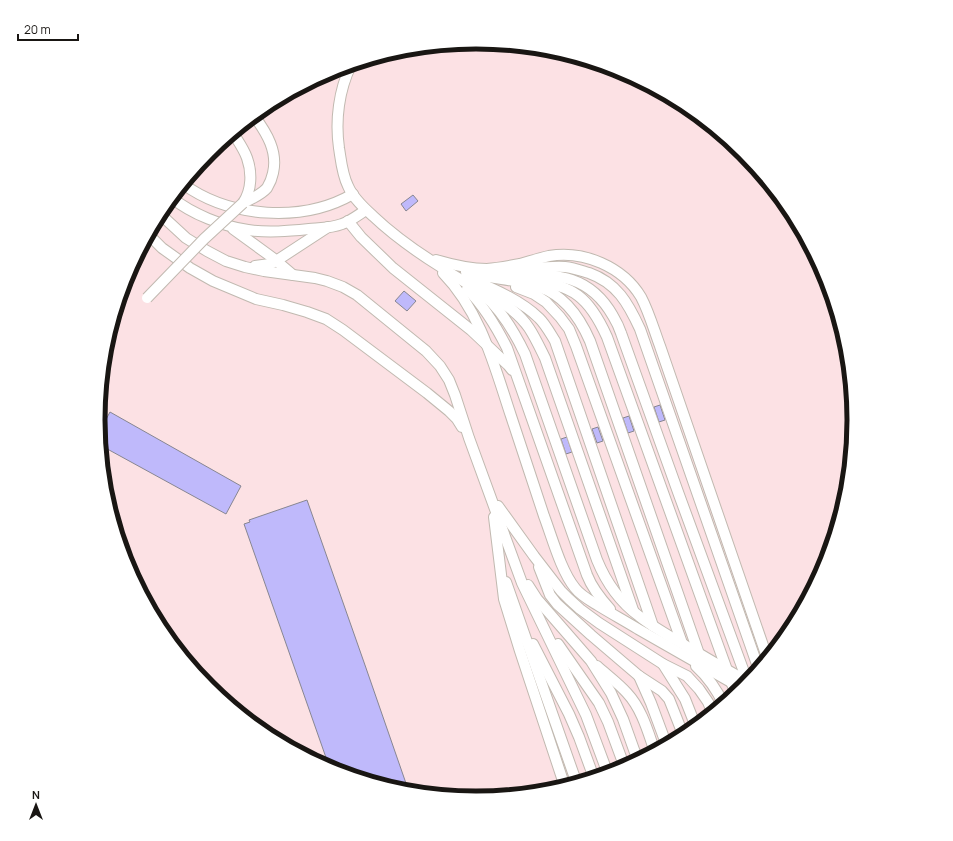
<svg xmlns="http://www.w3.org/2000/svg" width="953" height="841" font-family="Manrope,sans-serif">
<rect width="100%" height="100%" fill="#faf1e7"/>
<circle fill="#fce1e4" cx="476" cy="420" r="377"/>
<g fill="#bfb9fb" stroke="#878691">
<path d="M 413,195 L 418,201 L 406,211 L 401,204 Z"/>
<path d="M 404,291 L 416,301 L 407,311 L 395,301 Z"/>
<path d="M 660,405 L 665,420 L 659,422 L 654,407 Z"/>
<path d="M 110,412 L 241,486 L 226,514 L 100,445 L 99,432 Z"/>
<path d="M 629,416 L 634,431 L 628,433 L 623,418 Z"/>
<path d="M 598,427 L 603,441 L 597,443 L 592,429 Z"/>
<path d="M 567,437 L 572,452 L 566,454 L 561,439 Z"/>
<path d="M 307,500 L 366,668 L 409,792 L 402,792 L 330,769 L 244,524 L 250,522 L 249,520 Z"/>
</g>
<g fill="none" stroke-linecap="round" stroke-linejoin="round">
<defs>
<g id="service">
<path d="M 351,65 C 339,90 335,120 339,148 C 341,160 342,174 348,186 C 353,198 364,208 373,216 C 394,236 417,252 441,267 C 454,276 471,285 484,295 C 502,311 515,333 525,354 L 597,560 C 606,582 620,602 639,616 C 654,628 671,637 688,647 C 708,659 728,671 749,682"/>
<path d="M 233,133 C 238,141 244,149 247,158 C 252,172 252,190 243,203"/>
<path d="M 183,184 C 230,218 303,223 353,194"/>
<path d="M 172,198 C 192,214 222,226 248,230 C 268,233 289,231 309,229 C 320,228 332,228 342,224 C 351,221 358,215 366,210"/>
<path d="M 243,203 C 251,199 261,195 267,188 C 270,183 272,178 273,173 C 278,152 267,133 254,116"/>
<path d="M 160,214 L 186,238 L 207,251 L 226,261 L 245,267 L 264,271 L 315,278 L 327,281 L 343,287 L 357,295 L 426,351 L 440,366 L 449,380 L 455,395 L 469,438 L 522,583 L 586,715 L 608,774"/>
<path d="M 348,221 L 361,237 L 393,268 L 471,330 L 508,365 L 512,370"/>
<path d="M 233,229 L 273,258 L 293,275"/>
<path d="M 149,235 L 162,248 L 190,268 L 213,281 L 256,299 L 283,305 L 307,312 L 326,319 L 343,330 L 427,393 L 449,411 L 457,419 L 462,427"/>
<path d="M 436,260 C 453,265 470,269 487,269 C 498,268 509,266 520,264 C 530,261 540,258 549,256 C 584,250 623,267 641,297 C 649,312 654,330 660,346 L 768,660"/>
<path d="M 255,266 L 270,264 L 276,261 L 328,227"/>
<path d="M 513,270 C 530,269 548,266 565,267 C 574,268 582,271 589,273 C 617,283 628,303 640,329 L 759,670"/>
<path d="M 466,272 C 490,279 515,279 539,287 C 564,295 580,318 590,341 L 699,654"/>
<path d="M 443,273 C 481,312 494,365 511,416 C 522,449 533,483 544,516 C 552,537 561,571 575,588 C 581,596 591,601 599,606 C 612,614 625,621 638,629 C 673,649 708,669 743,689"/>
<path d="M 492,273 C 541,277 584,265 613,316 C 616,321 619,327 621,333 L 678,492 L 748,683"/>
<path d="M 466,277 C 491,288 519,299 539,318 C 546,325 550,333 555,341 L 653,626"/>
<path d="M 530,280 C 573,285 589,297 607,337 L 736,695"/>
<path d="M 516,287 L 534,294 L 546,302 L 560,317 L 569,329 L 576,346 L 682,643"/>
<path d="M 467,289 C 484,306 496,326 507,348 L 587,575 C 592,588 600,598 610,609"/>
<path d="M 489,294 C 504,303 519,313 529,328 C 535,337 540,348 545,358 L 633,610"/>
<path d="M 498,506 L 534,556 L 561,591 L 569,599 L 580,609 L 599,623 L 663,664 L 687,676 L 699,689 L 708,702 L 713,714"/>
<path d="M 494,517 L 504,599 L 520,651 L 565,787"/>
<path d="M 539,567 L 550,595 L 557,604 L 591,635 L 639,676 L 662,691 L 669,699 L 673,709 L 684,737"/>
<path d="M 506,582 L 577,784"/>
<path d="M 528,585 L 537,599 L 591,661 L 611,693 L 623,719 L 638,761"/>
<path d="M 533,644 L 569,714 L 579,737 L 594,778"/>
<path d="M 558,644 L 599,703 L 608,722 L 625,768"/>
<path d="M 663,664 L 685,699 L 696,727"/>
<path d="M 597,666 C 607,675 618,683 627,693 C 642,709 648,732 655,752"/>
<path d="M 696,666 C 708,677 717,690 724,705"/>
<path d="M 639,676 L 651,703 L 667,746"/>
</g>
</defs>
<use href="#service" stroke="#c1b9b0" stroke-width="12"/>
<use href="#service" stroke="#fff" stroke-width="10"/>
<defs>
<path id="service-bridge" d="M 147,298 L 204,239 L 243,203"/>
</defs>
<use href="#service-bridge" stroke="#c1b9b0" stroke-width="12" stroke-linecap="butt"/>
<use href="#service-bridge" stroke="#fff" stroke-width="10"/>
</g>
<path d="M0 0H953V841H0ZM105 420a371 371 0 1 1 742 0a371 371 0 1 1-742 0Z" fill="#fff" fill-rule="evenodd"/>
<path fill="none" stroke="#191613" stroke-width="5" d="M105 420a371 371 0 1 1 742 0a371 371 0 1 1-742 0Z"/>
<g transform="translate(36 805)" stroke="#ffffff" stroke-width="3" paint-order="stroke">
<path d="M0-3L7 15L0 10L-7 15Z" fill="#191613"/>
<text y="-6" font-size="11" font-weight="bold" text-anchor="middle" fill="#191613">N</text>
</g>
<path d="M18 34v6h60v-6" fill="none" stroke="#191613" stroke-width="2"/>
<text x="24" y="34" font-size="12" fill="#191613" stroke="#ffffff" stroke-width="3" paint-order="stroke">20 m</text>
</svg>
